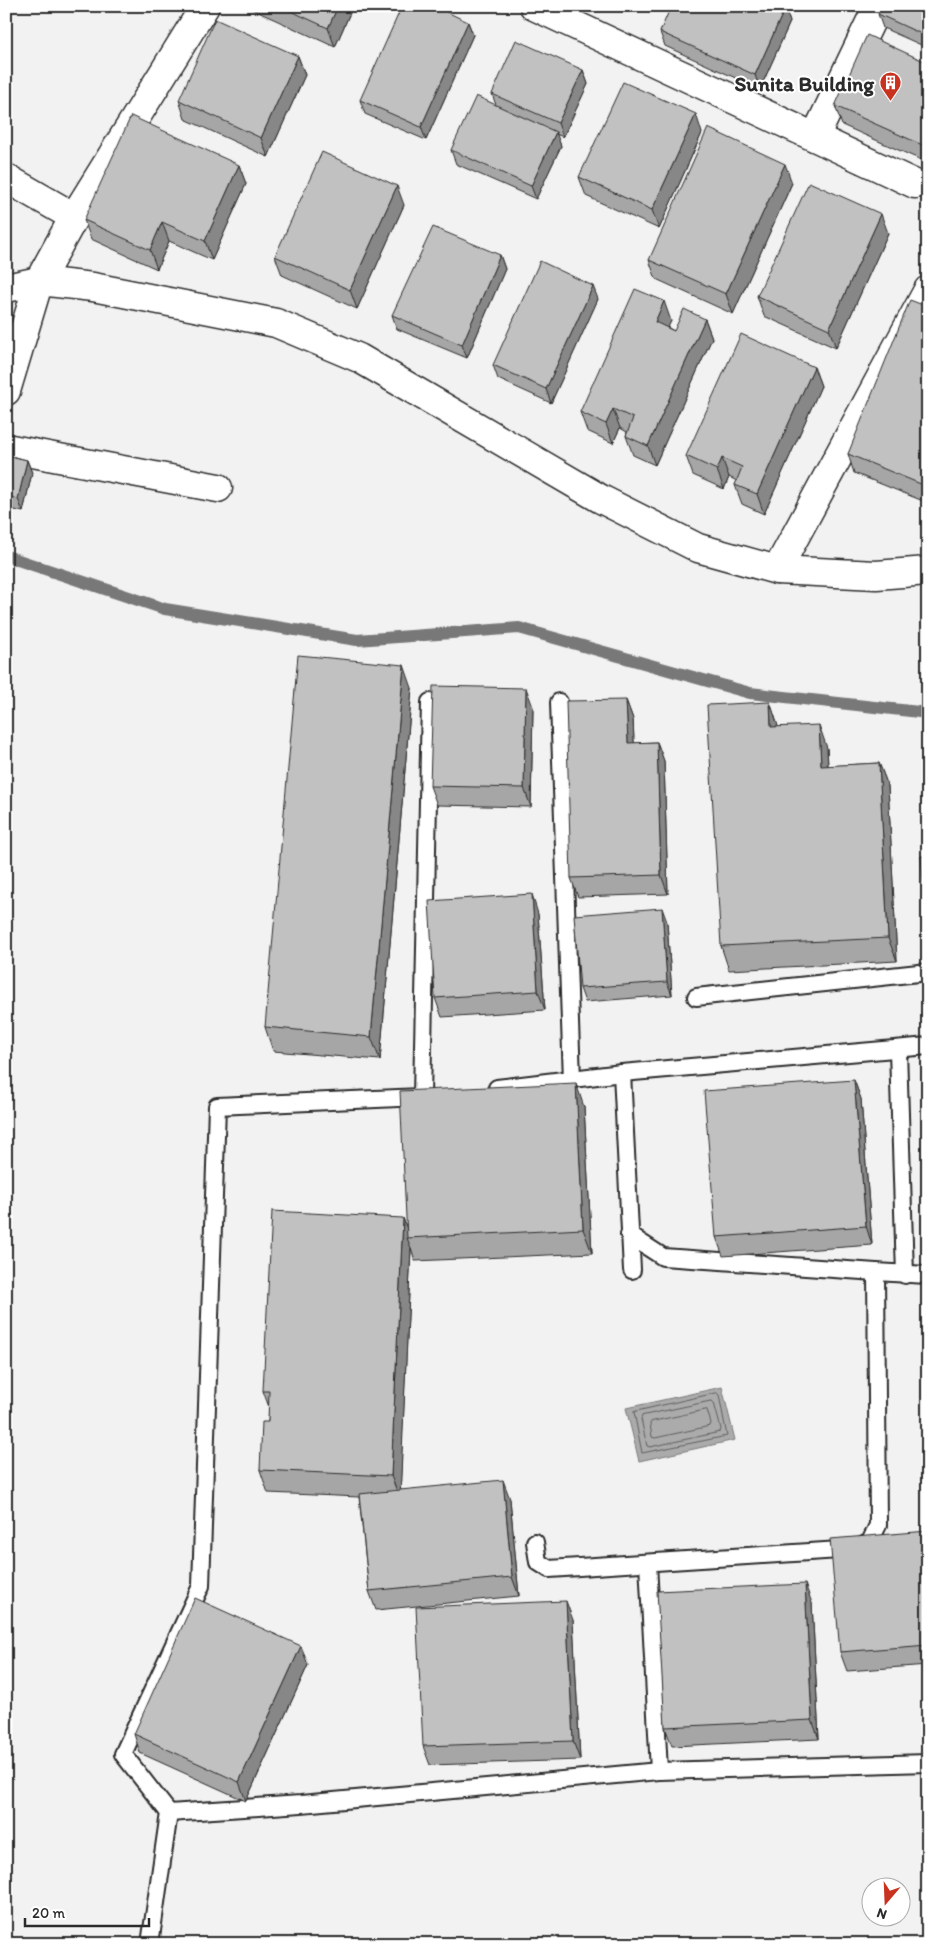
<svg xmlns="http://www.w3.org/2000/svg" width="934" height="1950" font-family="Itim,sans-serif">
<rect width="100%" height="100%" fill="#f2f2f2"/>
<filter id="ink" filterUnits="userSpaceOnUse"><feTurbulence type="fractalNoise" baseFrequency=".02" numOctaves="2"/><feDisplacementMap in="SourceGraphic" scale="10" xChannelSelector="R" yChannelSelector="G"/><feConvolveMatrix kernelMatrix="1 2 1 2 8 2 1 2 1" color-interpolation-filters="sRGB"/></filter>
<g filter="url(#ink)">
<path fill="#ababab" stroke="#787878" d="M 722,1387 L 735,1440 L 639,1461 L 626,1408 Z"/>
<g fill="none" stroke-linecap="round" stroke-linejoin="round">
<g stroke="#5e5e5e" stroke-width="1">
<path d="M 717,1393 L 719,1395 L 727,1436 L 642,1453 L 634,1412 Z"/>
<path d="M 712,1401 L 714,1403 L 721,1429 L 720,1432 L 650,1447 L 647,1446 L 641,1419 L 642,1416 Z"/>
<path d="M 707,1410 L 711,1423 L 710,1426 L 655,1438 L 652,1437 L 650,1424 L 651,1422 Z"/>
</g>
<path stroke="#787878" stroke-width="12" d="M 6,556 L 165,609 L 357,640 L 519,628 L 750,693 L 928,713"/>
<defs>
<g id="service">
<path d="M 559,702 L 572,1080"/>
<path d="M 696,997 L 928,972"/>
<path d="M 898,1050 L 905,1275"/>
<path d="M 622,1073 L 632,1270"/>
<path d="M 497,1088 L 622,1073 L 928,1046"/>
<path d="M 422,1097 L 430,702"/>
<path d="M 876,1272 L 927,1275"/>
<path d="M 535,1542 L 538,1562 L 549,1569 L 855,1549 L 870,1542 L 878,1525 L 876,1272 L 663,1257 L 629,1235"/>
<path d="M 648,1563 L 659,1771"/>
<path d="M 169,1813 L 301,1804 L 659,1771 L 928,1763"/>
<path d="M 150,1944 L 169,1813 L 123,1754 L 201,1586 L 217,1106 L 421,1097"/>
</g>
<g id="minor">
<path d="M 534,6 L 915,184"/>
<path d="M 815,137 L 878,6"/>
<path d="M 6,178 L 74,217"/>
<path d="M 6,391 L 39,281 L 74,217 L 205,6"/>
<path d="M 6,448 L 218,488"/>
<path d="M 777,570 L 928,290"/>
</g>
<path id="tertiary" d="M 6,288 L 39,281 L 93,287 L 276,323 L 359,358 L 601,499 L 698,548 L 777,570 L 876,575 L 928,571"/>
</defs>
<use href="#service" stroke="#2b2b2b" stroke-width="20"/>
<use href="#minor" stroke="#2b2b2b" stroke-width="31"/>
<use href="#tertiary" stroke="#2b2b2b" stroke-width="31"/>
<use href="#service" stroke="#fff" stroke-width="16"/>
<use href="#minor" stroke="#fff" stroke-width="28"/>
<use href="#tertiary" stroke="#fff" stroke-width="28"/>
</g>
<g fill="#a6a6a6" stroke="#2b2b2b">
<path d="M 245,6 L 353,6 L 335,47 Z"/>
<path d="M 928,6 L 928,48 L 883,28 L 878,14 Z"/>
<path d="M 785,8 L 790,22 L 760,89 L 665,46 L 660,32 Z"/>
<path d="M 468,22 L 473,35 L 426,140 L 365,114 L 360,100 Z"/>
<path d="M 298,56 L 305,75 L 268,157 L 185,119 L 179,100 Z"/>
<path d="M 928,63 L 928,163 L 842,125 L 835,106 Z"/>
<path d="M 583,70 L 588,84 L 563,137 L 556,134 L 561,146 L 536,199 L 456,164 L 451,150 L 496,105 L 492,94 Z"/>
<path d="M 702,133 L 659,229 L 586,196 L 579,177 Z"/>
<path d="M 239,165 L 246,184 L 212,260 L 169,241 L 157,269 L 91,239 L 84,220 Z"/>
<path d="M 792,183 L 733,314 L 656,279 L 649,260 Z"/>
<path d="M 404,205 L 357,309 L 282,275 L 275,256 Z"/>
<path d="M 888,233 L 836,348 L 764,316 L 757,296 Z"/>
<path d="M 500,255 L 505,269 L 467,358 L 397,329 L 392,315 Z"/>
<path d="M 598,299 L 551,403 L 498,379 L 493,365 Z"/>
<path d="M 928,307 L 928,503 L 854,473 L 848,454 Z"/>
<path d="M 705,319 L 712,338 L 655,465 L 633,455 L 626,436 L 627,432 L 620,428 L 613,443 L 587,431 L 580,412 L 671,321 L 667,327 L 674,331 Z"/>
<path d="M 814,367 L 821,386 L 764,514 L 742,504 L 735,485 L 737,481 L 729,477 L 724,489 L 693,475 L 686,456 Z"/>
<path d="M 6,455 L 27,460 L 32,473 L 23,512 L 6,508 Z"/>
<path d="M 412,688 L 380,1060 L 273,1051 L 265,1027 Z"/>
<path d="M 626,700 L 633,719 L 634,743 L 657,742 L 664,761 L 668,894 L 578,897 L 571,878 Z"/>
<path d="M 770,702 L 778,727 L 827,748 L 828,766 L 879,763 L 888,786 L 897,961 L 729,970 L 721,946 Z"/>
<path d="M 533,707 L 531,807 L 437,805 L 430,786 Z"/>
<path d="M 928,906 L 928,915 L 925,907 Z"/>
<path d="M 538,914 L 545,1010 L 442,1017 L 435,998 Z"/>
<path d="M 667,922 L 672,995 L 585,1002 L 580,988 Z"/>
<path d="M 854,1080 L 861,1099 L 872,1245 L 723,1256 L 716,1237 Z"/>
<path d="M 584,1107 L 592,1253 L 415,1261 L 411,1248 L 400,1490 L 510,1499 L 519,1596 L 376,1610 L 369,1591 L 359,1497 L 268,1493 L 260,1470 L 268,1422 L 269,1407 L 263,1391 L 403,1218 L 406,1229 Z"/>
<path d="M 928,1531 L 928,1665 L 847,1671 L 840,1652 Z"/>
<path d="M 812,1603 L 819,1739 L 672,1746 L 665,1727 Z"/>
<path d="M 573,1620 L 580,1760 L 430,1765 L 423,1746 Z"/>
<path d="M 308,1665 L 246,1801 L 140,1753 L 134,1734 Z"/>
</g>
<g fill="#878787" stroke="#2b2b2b">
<path d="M 338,6 L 353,6 L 335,47 L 328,28 Z"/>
<path d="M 785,8 L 790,22 L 760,89 L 755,75 Z"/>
<path d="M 468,22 L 473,35 L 426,140 L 421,127 Z"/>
<path d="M 298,56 L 305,75 L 268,157 L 261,138 Z"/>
<path d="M 583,70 L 588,84 L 563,137 L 558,123 Z"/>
<path d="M 696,114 L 702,133 L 659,229 L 652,210 Z"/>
<path d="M 556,132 L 561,146 L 536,199 L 531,186 Z"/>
<path d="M 785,164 L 792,183 L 733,314 L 726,294 Z"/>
<path d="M 239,165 L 246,184 L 212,260 L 205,241 Z"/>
<path d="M 397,186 L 404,205 L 357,309 L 350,290 Z"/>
<path d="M 881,214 L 888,233 L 836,348 L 829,329 Z"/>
<path d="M 162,222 L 169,241 L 157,269 L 150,250 Z"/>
<path d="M 500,255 L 505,269 L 467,358 L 462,345 Z"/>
<path d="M 593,286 L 598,299 L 551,403 L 546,389 Z"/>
<path d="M 664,301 L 671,321 L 662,341 L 655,322 Z"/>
<path d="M 705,319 L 712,338 L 655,465 L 648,446 Z"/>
<path d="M 814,367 L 821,386 L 764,514 L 757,494 Z"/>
<path d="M 613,409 L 620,428 L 613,443 L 606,424 Z"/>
<path d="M 722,458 L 729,477 L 724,489 L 717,470 Z"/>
<path d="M 27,460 L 32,473 L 23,512 L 18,499 Z"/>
<path d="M 404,665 L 412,688 L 380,1060 L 371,1037 Z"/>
<path d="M 526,688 L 533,707 L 531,807 L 524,788 Z"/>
<path d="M 626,700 L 633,719 L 635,762 L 628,743 Z"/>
<path d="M 770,702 L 778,726 L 780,751 L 771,727 Z"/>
<path d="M 819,725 L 827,748 L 829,790 L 821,766 Z"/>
<path d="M 657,742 L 664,761 L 668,894 L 661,875 Z"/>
<path d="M 879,763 L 888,786 L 897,961 L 888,938 Z"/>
<path d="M 532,894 L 538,914 L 545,1010 L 538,991 Z"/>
<path d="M 662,908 L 667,922 L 672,995 L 667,982 Z"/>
<path d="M 854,1080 L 861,1099 L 872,1245 L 866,1226 Z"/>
<path d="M 576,1083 L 584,1107 L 592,1253 L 583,1229 Z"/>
<path d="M 403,1218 L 410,1237 L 407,1238 L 411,1248 L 400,1499 L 391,1476 Z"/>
<path d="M 503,1480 L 510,1499 L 519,1596 L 512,1577 Z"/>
<path d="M 805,1584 L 812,1603 L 819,1739 L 812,1720 Z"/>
<path d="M 566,1601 L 573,1620 L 580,1760 L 573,1741 Z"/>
<path d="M 301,1646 L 308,1665 L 246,1801 L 239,1782 Z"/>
</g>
<g fill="#c1c1c1" stroke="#2b2b2b">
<path d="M 280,6 L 338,6 L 328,28 Z"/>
<path d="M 402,6 L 434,6 L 468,22 L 421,127 L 360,100 Z"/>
<path d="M 671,6 L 780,6 L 785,8 L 755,75 L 660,32 Z"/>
<path d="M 882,6 L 928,6 L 928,37 L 878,14 Z"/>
<path d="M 215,19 L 298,56 L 261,138 L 179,100 Z"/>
<path d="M 867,35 L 928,63 L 928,145 L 927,147 L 835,106 Z"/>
<path d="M 516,40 L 583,70 L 558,123 L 492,94 Z"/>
<path d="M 623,82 L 696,114 L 652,210 L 579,177 Z"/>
<path d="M 476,96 L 556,132 L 531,186 L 451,150 Z"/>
<path d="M 131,116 L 239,165 L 205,241 L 162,222 L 150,250 L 84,220 Z"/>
<path d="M 708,128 L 785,164 L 726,294 L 649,260 Z"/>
<path d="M 322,152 L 397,186 L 350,290 L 275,256 Z"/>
<path d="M 809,182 L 881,214 L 829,329 L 757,296 Z"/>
<path d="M 433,227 L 500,255 L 462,345 L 392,315 Z"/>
<path d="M 540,261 L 593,286 L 546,389 L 493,365 Z"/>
<path d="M 635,289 L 664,301 L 655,322 L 674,331 L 684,309 L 705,319 L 648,446 L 626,436 L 633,418 L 613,409 L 606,424 L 580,412 Z"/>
<path d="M 910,300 L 928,307 L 928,487 L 848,454 Z"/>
<path d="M 741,334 L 814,367 L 757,494 L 735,485 L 742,467 L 722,458 L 717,470 L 686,456 Z"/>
<path d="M 6,455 L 27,460 L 18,499 L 6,496 Z"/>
<path d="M 298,655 L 404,665 L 371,1037 L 265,1027 Z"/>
<path d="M 433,686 L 526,688 L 524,788 L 430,786 Z"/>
<path d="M 626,700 L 628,743 L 657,742 L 661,875 L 571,878 L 566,701 Z"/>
<path d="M 770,702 L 771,727 L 819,725 L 821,766 L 879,763 L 888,938 L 721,946 L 707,705 Z"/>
<path d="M 921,856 L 928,856 L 928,906 L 925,907 Z"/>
<path d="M 532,894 L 538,991 L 435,998 L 429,901 Z"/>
<path d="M 662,908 L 667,982 L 580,988 L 574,915 Z"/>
<path d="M 854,1080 L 866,1226 L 716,1237 L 704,1091 Z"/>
<path d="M 576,1083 L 583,1229 L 407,1238 L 400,1091 Z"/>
<path d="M 272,1211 L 403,1218 L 391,1476 L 260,1470 L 262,1422 L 268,1422 L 269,1391 L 263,1391 Z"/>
<path d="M 503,1480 L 512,1577 L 369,1591 L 359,1494 Z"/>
<path d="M 928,1531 L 928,1645 L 840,1652 L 830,1539 Z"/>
<path d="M 805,1584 L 812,1720 L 665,1727 L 657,1591 Z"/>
<path d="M 195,1598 L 301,1646 L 239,1782 L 134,1734 Z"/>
<path d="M 566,1601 L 573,1741 L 423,1746 L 416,1607 Z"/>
</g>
</g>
<defs>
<symbol id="building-pin" viewBox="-11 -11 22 30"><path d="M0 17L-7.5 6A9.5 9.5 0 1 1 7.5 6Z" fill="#c8321e" stroke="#fff"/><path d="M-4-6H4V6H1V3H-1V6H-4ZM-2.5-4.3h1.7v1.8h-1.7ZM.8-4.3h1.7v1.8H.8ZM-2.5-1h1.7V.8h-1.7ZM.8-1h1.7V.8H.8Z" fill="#fff"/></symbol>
</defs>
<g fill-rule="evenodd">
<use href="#building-pin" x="878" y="70" width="25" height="34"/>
</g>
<g text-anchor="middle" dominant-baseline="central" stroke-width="4" stroke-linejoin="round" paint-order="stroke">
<g font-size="21" font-weight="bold" fill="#2b2b2b" stroke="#fff" text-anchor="end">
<text x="874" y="83">Sunita Building</text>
</g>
</g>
<rect width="934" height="1950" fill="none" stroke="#fff" stroke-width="25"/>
<rect x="12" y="12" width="909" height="1925" fill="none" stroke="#2b2b2b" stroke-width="2" filter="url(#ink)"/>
<g transform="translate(886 1902) rotate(199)"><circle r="24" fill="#ffffff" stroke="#aaaaaa"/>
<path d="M0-4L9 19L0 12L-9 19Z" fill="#c8321e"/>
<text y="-8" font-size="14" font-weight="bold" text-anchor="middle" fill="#2b2b2b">N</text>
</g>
<path d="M25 1918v8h124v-8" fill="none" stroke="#2b2b2b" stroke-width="2.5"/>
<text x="32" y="1918" font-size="15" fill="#2b2b2b" stroke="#ffffff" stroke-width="4" paint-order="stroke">20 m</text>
</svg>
